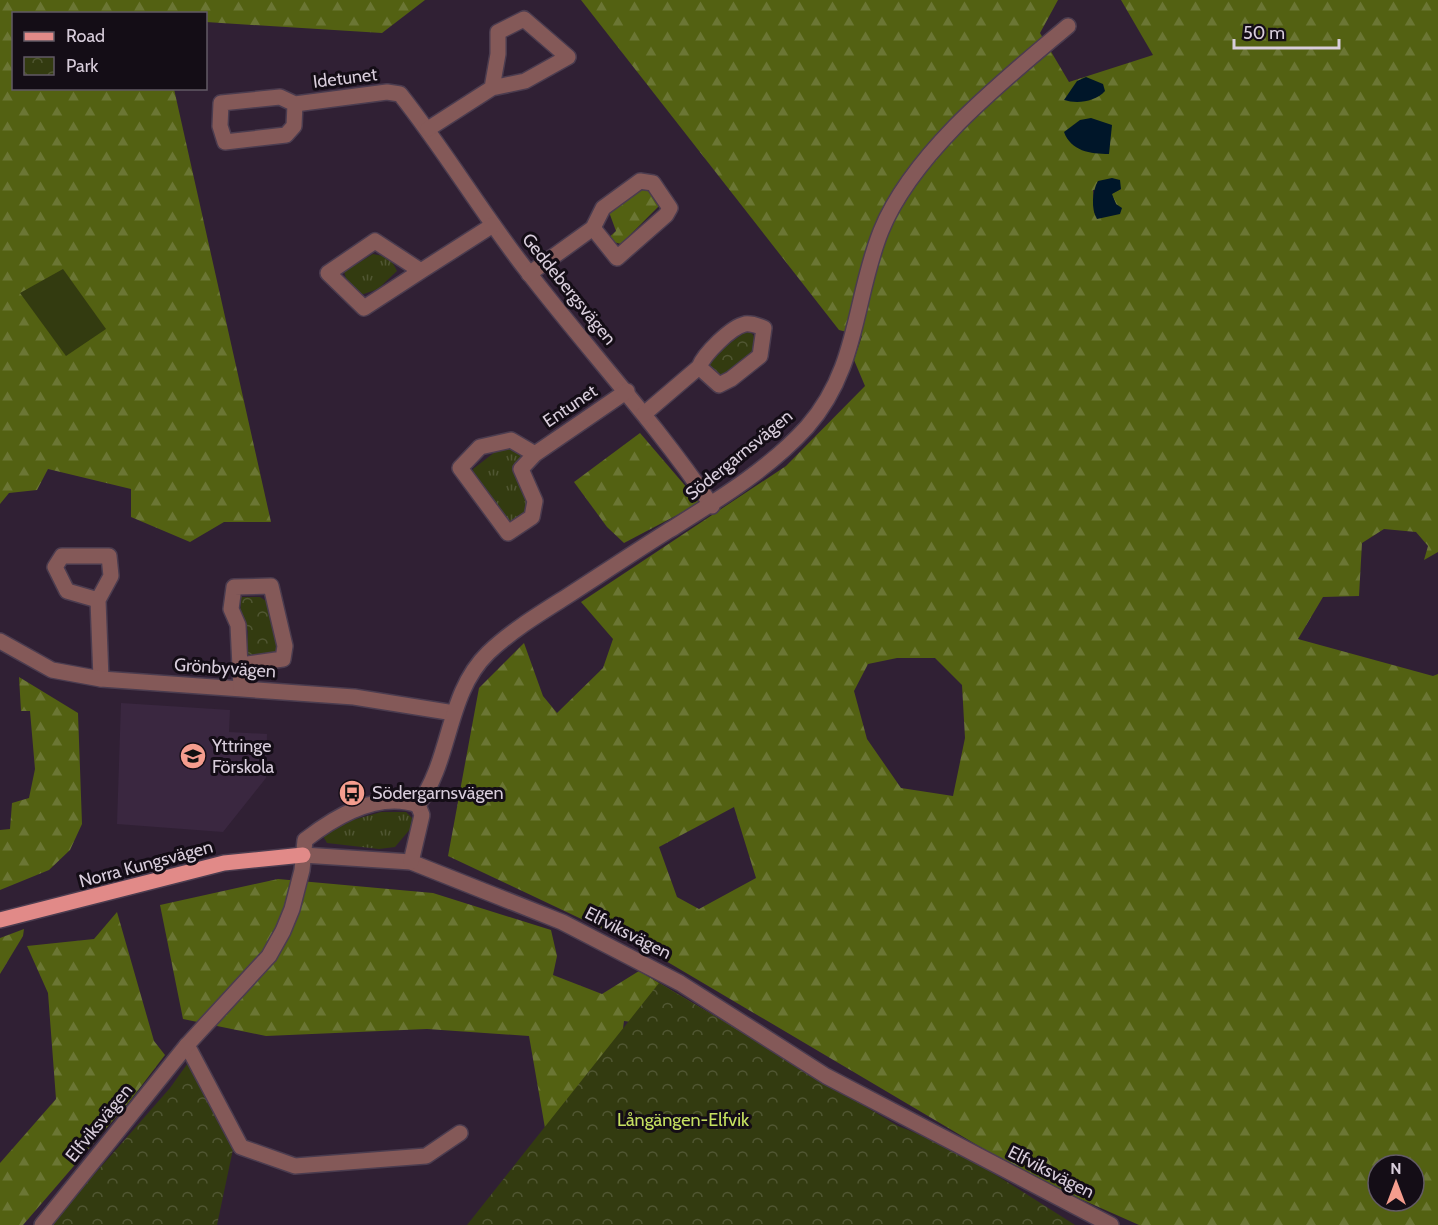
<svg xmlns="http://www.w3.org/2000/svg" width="1438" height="1225" font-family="Cabin,sans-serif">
<defs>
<pattern id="grass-tufts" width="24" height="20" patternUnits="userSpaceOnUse" patternTransform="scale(1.5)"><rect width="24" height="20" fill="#333b10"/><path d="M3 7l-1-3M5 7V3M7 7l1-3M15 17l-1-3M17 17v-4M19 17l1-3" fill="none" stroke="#505632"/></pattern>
<pattern id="forest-firs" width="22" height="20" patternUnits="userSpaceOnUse" patternTransform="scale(1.5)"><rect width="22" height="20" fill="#536112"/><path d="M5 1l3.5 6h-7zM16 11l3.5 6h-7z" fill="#6b7634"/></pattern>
<pattern id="park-crowns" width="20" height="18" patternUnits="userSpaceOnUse" patternTransform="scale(1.5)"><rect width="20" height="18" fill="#333b10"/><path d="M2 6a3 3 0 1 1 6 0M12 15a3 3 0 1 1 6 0" fill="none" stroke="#505632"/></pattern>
</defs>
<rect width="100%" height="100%" fill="#302034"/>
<path fill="#3a2740" d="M 121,703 L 230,710 L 229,732 L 267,734 L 266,778 L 223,832 L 117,824 Z"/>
<g fill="url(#grass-tufts)">
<path d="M 373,254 C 385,256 392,259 397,271 L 378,289 L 361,295 L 348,284 L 344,272 Z"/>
<path d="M 504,445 L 523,452 L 516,478 L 529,498 L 530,507 L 522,517 L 512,522 L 506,519 L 474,478 L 473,469 Z"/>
<path d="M 381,812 L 406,812 L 412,818 L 411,828 L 395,847 L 379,849 L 327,843 L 323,836 L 353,820 Z"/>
</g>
<g fill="url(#forest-firs)" fill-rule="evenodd">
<path d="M 0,0 L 425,0 L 382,33 L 206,22 L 206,14 L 14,14 L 14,88 L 174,89 L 271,522 L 224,522 L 190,542 L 131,517 L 131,489 L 48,469 L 37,490 L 9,493 L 0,504 Z"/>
<path d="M 581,0 L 1058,0 L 1040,33 L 1069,82 L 1153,55 L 1121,0 L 1438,0 L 1438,552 L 1424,560 L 1428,546 L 1416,532 L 1384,529 L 1362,543 L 1359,596 L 1323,597 L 1298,639 L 1433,676 L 1438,674 L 1438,1225 L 1139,1225 L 1031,1177 L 649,951 L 448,856 L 479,688 L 524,643 L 543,696 L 557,713 L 603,668 L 613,639 L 581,602 L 786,466 L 865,386 L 854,360 L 862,336 L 839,330 ZM 1121,189 L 1111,194 L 1116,204 L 1094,213 L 1093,190 ZM 897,658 L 935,658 L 962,685 L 965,738 L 953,796 L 901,788 L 867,739 L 854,691 L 868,664 ZM 734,807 L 756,878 L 699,909 L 677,897 L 659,847 ZM 1378,1165 L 1414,1165 L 1414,1201 L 1378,1201 Z"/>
<path d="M 645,183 L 659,206 L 621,244 L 606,240 L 616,231 L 609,212 Z"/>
<path d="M 640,433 L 700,503 L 624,543 L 607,527 L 574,482 Z"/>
<path d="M 19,677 L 78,713 L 82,824 L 70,850 L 49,870 L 0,890 L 0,830 L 10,829 L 12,803 L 29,798 L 35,769 L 30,711 L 21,711 Z"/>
<path d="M 278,879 L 433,893 L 551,930 L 557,956 L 553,975 L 602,994 L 639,971 L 828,1084 L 688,1030 L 624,1021 L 619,1058 L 550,1157 L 529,1036 L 427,1029 L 266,1036 L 183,1019 L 160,905 Z"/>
<path d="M 117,912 L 154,1041 L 165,1055 L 129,1102 L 23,1225 L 0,1225 L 0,1163 L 56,1099 L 48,993 L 27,946 L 94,939 Z"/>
<path d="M 24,929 L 23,936 L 0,974 L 0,938 Z"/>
</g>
<g fill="url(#park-crowns)">
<path d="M 748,330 C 757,336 757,347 754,356 L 720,377 L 711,372 L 708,362 L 712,356 Z"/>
<path d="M 241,597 L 260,597 L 266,601 L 281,648 L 279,655 L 246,658 L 248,631 L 240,620 Z"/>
<path d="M 659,983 L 898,1126 C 962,1150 1018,1189 1075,1225 L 467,1225 Z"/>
<path d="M 195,1053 L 236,1135 L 217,1225 L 50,1225 L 170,1088 Z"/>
</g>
<path fill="#333b10" d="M 63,269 L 106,329 L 66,356 L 20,293 Z"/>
<g fill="#001629">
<path d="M 1086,77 L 1103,84 L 1105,91 C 1095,102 1077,104 1064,100 L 1077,81 Z"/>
<path d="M 1091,118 L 1112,125 L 1109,154 C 1090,154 1071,151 1064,132 L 1080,120 Z"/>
<path d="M 1112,178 L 1120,180 L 1121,189 L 1112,194 L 1116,204 L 1122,208 L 1120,214 L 1097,219 C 1091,209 1092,191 1098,181 Z"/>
</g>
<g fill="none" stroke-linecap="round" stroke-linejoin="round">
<defs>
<g id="minor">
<path d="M 295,104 L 294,126 L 286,135 L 225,142 L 220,126 L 221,103 L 280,97 L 295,104 L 387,92 L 400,94 C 446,152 483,215 528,272 C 589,351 656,423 712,506"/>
<path d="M 428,129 L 492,88 L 525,81 L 568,57 L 524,19 L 498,32 L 498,54 L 492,88"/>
<path d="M 421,271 L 364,308 L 328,273 L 375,241 L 421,271 L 493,225"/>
<path d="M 529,274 L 593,228 L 603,208 L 640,181 L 653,183 L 670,208 L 666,215 L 617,258 L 593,228"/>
<path d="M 644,414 L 699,367 L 719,385 L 731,379 L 760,356 L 764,328 C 758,326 752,323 745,324 C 731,327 704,354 699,367"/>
<path d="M 535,454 L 521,469 L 535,501 L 532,517 L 508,533 L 460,468 L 480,447 L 511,440 L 535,454 L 627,391"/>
<path d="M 98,600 L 111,576 L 109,556 L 62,556 L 55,567 L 67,591 L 98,600 L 101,679"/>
<path d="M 0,641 L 52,670 L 101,679 L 354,697 L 454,713"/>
<path d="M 240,665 L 283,659 L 285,646 L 271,586 L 234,587 L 231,609 L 238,625 L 241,688"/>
<path d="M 418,805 C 452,759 446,694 488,653 C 511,631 539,614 566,597 C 600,575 633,553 668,531 C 716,501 768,470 807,427 C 859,368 854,298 881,231 C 913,152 1004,80 1068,26"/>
<path d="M 303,855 L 411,862 L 562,922 L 680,983 L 826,1076 L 1111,1225"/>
<path d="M 411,862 L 422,815 L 418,805"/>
<path d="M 187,1045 L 241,1147 L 295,1166 L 426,1156 L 460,1133"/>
<path d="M 42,1225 L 187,1045 L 269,956 L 283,931 L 292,909 L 302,870 L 305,840 C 336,816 378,791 418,805"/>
</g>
<path id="major" d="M 0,920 L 224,863 L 303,855"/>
</defs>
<use href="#minor" stroke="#4b3c4f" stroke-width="18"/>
<use href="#major" stroke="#4b3c4f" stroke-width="18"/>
<use href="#minor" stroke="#845958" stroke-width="15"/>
<use href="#major" stroke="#e18a88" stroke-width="15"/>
</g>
<defs>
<symbol id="school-disc" viewBox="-11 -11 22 22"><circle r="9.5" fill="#f59d8e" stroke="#140d16"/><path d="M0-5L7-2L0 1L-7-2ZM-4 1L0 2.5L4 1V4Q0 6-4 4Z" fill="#111"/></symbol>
<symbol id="bus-disc" viewBox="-11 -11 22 22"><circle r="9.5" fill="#f59d8e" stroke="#140d16"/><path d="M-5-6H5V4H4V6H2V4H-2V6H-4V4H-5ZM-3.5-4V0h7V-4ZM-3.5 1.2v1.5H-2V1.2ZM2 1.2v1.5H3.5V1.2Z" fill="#111"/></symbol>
</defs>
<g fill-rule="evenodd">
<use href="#school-disc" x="178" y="741" width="30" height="30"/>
<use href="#bus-disc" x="337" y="778" width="30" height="30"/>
</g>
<g text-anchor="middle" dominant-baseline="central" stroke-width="6" stroke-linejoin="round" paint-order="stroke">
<g font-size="18" fill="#d8cddb" stroke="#140d16">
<text transform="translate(345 78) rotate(-7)">Idetunet</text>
<text transform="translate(569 289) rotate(51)">Geddebergsvägen</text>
<text transform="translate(570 406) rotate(-34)">Entunet</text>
<text transform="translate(739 455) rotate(-39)">Södergarnsvägen</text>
<text transform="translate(225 668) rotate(4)">Grönbyvägen</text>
<text transform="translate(146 864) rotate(-15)">Norra Kungsvägen</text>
<text transform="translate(628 933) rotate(27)">Elfviksvägen</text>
<text transform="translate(99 1123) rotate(-51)">Elfviksvägen</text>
<text transform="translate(1051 1172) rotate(27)">Elfviksvägen</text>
</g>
<g font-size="18" fill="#d8cddb" stroke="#140d16" text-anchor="start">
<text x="212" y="746">Yttringe<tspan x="212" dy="21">Förskola</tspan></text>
<text x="372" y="793">Södergarnsvägen</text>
</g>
<g font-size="18" fill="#c6e160" stroke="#140d16">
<text x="683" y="1120">Långängen-Elfvik</text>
</g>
</g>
<rect x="12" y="12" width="195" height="78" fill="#140d16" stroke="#625a65" stroke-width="1.5"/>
<rect x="24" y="32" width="30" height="9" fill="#e18a88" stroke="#625a65" stroke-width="1.5"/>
<text x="66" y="42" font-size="18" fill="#d8cddb">Road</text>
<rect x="24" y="57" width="30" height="18" fill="url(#park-crowns)" stroke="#625a65" stroke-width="1.5"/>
<text x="66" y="72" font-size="18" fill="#d8cddb">Park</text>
<g transform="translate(1396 1183)"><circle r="28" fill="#140d16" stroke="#625a65" stroke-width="1.5"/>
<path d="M0-4.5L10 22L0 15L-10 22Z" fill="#f59d8e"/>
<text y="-9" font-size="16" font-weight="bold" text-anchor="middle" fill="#d8cddb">N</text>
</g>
<path d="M1234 39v9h105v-9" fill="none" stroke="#d8cddb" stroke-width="3"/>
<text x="1243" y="39" font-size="18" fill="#d8cddb" stroke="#140d16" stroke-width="4.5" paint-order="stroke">50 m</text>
</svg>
